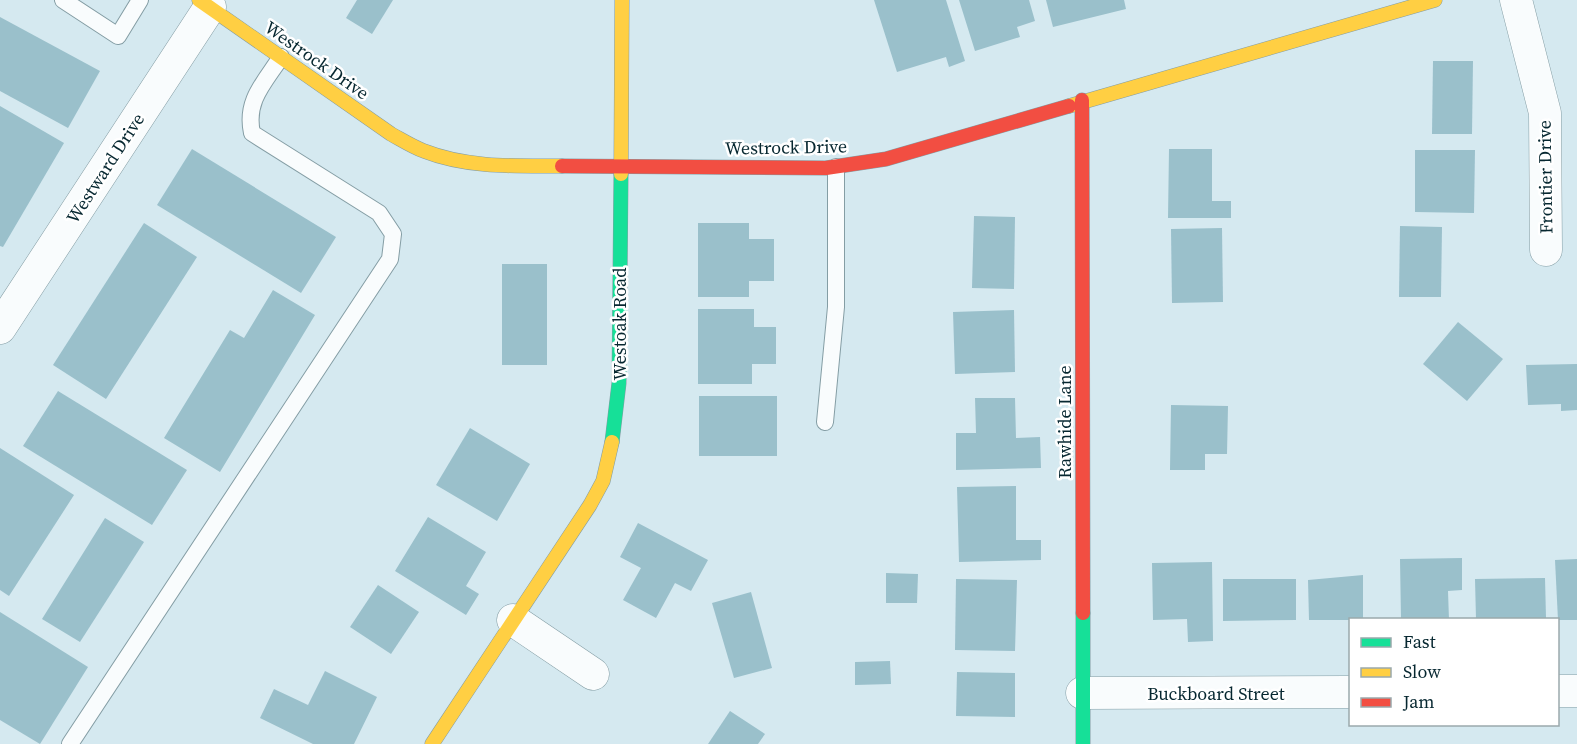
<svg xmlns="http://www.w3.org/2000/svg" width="1577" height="744" font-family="'Source Serif 4',serif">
<rect width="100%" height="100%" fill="#d5e9f0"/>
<g fill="#9ac0cb">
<path d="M 357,0 L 393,0 L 372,34 L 346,18 Z"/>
<path d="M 874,0 L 946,0 L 965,61 L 949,67 L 946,57 L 897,72 Z"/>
<path d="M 959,0 L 1029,0 L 1035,21 L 1017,27 L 1020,37 L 975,51 Z"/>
<path d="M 1046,0 L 1124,0 L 1126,9 L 1053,27 Z"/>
<path d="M 0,17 L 100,71 L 68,128 L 0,91 Z"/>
<path d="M 1433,61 L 1473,61 L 1472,134 L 1432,134 Z"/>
<path d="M 0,106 L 64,143 L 3,247 L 0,246 Z"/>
<path d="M 192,149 L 336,237 L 301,293 L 157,205 Z"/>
<path d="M 1169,149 L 1212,149 L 1212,201 L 1231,201 L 1231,218 L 1168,218 Z"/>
<path d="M 1415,150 L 1475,150 L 1474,213 L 1415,212 Z"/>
<path d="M 974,216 L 1015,217 L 1014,289 L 972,288 Z"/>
<path d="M 144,223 L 197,257 L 106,399 L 53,365 Z"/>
<path d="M 698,223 L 749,223 L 749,239 L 774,239 L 774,281 L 749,281 L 749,297 L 698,297 Z"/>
<path d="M 1400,226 L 1442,227 L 1441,297 L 1399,297 Z"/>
<path d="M 1222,228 L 1223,302 L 1172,303 L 1171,229 Z"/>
<rect x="502" y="264" width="45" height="101"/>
<path d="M 273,290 L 315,315 L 220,472 L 164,438 L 230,330 L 244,338 Z"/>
<path d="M 698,309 L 754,309 L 754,327 L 776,327 L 776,364 L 752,364 L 752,384 L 698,384 Z"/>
<path d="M 1014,310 L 1015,372 L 955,374 L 953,312 Z"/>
<path d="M 1458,322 L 1503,359 L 1467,401 L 1423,364 Z"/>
<path d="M 1577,364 L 1577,410 L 1561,411 L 1561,404 L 1528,405 L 1526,365 Z"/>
<path d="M 58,391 L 187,470 L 152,525 L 23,446 Z"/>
<rect x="699" y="396" width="78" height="60"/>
<path d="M 975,398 L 1015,398 L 1016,438 L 1040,437 L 1041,468 L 956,470 L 956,433 L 976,433 Z"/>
<path d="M 1171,405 L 1228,406 L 1227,454 L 1205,454 L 1205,470 L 1170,470 Z"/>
<path d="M 470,428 L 530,464 L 497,521 L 436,485 Z"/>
<path d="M 0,448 L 74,495 L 9,596 L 0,590 Z"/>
<path d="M 1016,486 L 1016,540 L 1041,540 L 1041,560 L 959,562 L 957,487 Z"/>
<path d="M 428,517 L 486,552 L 466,586 L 479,594 L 466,615 L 395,571 Z"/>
<path d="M 105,518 L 144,542 L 80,642 L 42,619 Z"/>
<path d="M 638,523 L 708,560 L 691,591 L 675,583 L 656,618 L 623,600 L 641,568 L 620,557 Z"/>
<path d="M 1462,558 L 1462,590 L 1448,591 L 1449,620 L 1401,620 L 1400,559 Z"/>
<path d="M 1577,559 L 1577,620 L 1558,620 L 1555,560 Z"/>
<path d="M 1212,562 L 1213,641 L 1188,642 L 1187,619 L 1153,620 L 1152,563 Z"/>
<path d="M 886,573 L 918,574 L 917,603 L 886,603 Z"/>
<path d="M 1363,575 L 1363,620 L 1309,620 L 1308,580 Z"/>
<path d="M 1545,578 L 1546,618 L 1476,619 L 1475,579 Z"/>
<path d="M 956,579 L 1017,580 L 1015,651 L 955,650 Z"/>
<path d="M 1223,579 L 1296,579 L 1296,620 L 1223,621 Z"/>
<path d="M 378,585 L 419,612 L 391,654 L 350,627 Z"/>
<path d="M 751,592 L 772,668 L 734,678 L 712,603 Z"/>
<path d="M 0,612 L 88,667 L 40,744 L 0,720 Z"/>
<path d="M 890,661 L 891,684 L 855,685 L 855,662 Z"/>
<path d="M 325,671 L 377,697 L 354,744 L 313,744 L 260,718 L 274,689 L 308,705 Z"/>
<path d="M 957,672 L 1015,673 L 1015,717 L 956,716 Z"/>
<path d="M 730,711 L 765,734 L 758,744 L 708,744 Z"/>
</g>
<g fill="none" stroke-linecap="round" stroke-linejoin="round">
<defs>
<g id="lane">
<path d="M 63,0 L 118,36 L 140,0"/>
<path d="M 825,422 L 836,307 L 836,167"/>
<path d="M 70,744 L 390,259 L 393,234 L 379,213 L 252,133 C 245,101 264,83 281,57"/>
</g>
<g id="street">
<path d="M 1516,0 L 1545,113 L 1546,250"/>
<path d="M 0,328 L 210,7"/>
<path d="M 513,620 L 593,674"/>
<path d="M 1558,691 L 1577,691"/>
<path d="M 1082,693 L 1350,692"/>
</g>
<g id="fast">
<path d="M 612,442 L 619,383 L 621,174"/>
<path d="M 1083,613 L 1083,744"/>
</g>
<g id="slow">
<path d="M 199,0 L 391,134 C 402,140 413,147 424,151 C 467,168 516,166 562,166"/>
<path d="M 1069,106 L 1435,0"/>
<path d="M 621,174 L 622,0"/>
<path d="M 432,744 L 590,505 L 603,481 L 612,442"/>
</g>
<g id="jam">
<path d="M 1082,100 L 1083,613"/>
<path d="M 562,166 L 826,168 L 886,159 L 1069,106"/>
</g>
</defs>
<use href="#lane" stroke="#849da4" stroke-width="18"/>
<use href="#street" stroke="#849da4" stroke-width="33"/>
<use href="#fast" stroke="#849da4" stroke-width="15"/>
<use href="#slow" stroke="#849da4" stroke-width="15"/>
<use href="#jam" stroke="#849da4" stroke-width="15"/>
<use href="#lane" stroke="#f9fcfd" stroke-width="16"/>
<use href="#street" stroke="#f9fcfd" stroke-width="32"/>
<use href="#fast" stroke="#16e098" stroke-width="14"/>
<use href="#slow" stroke="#ffcf43" stroke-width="14"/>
<use href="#jam" stroke="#f24e42" stroke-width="14"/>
</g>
<g text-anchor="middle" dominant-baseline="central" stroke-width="5" stroke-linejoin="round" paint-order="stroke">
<g font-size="18" fill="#062730" stroke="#fff">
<text transform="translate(317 60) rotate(35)">Westrock Drive</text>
<text transform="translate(786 147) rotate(-1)">Westrock Drive</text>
<text transform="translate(105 168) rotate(-57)">Westward Drive</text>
<text transform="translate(1545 177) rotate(-91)">Frontier Drive</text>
<text transform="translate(619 324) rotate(-90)">Westoak Road</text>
<text transform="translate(1064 422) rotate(-90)">Rawhide Lane</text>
<text x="1216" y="693">Buckboard Street</text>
</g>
</g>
<rect x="1349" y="618" width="210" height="108" fill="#ffffff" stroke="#9ba9ac" stroke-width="1.5"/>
<rect x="1361" y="638" width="30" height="9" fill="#16e098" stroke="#9ba9ac" stroke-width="1.5"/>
<text x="1403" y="648" font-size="18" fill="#062730">Fast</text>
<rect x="1361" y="668" width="30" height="9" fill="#ffcf43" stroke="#9ba9ac" stroke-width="1.5"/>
<text x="1403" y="678" font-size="18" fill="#062730">Slow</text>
<rect x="1361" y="698" width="30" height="9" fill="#f24e42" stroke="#9ba9ac" stroke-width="1.5"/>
<text x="1403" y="708" font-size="18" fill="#062730">Jam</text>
</svg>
